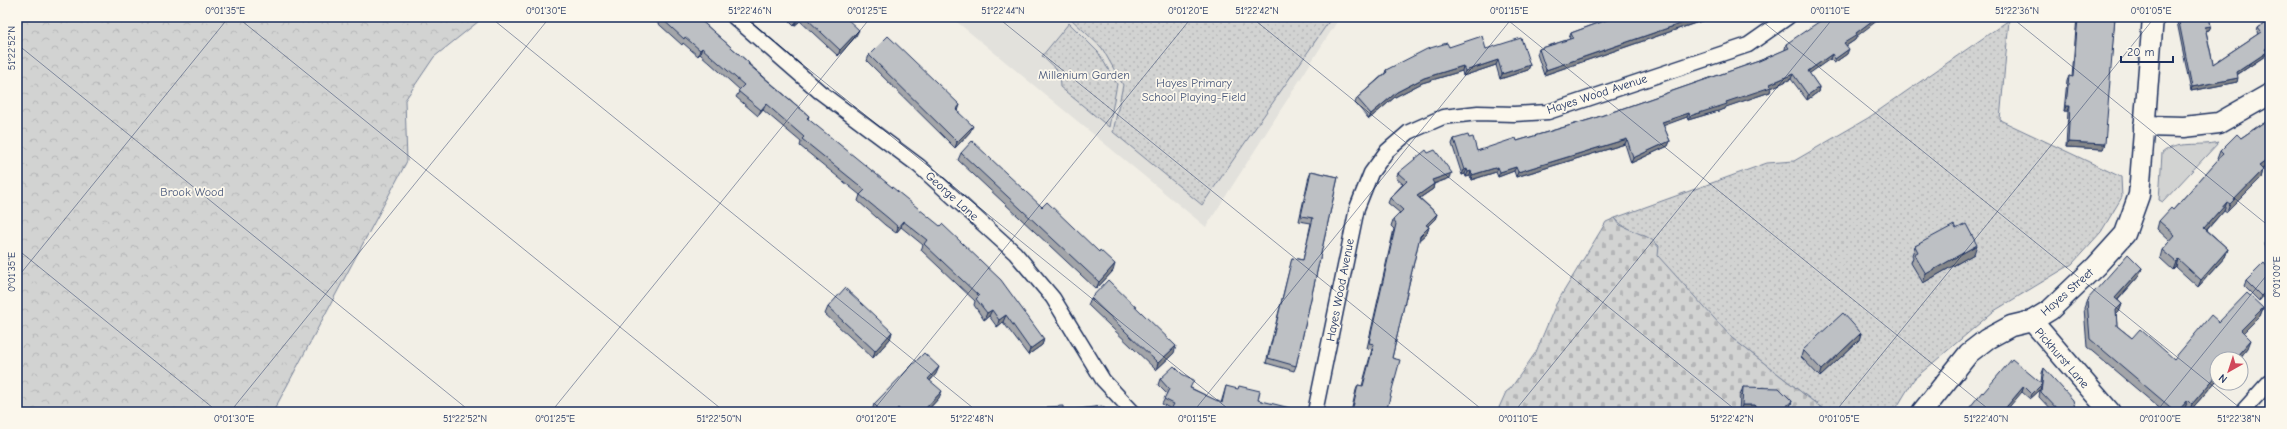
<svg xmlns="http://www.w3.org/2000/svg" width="2287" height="429" font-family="'Comic Neue',sans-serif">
<defs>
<pattern id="forest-crowns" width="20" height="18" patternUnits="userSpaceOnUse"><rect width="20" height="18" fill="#d2d3d2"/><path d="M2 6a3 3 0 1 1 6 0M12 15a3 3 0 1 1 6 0" fill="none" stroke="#b4b5b7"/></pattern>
<pattern id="cemetery-stones" width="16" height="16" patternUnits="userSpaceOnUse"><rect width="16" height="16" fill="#d2d3d2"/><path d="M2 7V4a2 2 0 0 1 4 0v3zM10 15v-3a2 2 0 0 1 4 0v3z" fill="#b4b5b7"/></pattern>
<pattern id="park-dots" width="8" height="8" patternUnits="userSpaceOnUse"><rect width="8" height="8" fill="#d2d3d2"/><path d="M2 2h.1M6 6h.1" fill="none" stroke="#b4b5b7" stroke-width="1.8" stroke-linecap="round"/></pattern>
</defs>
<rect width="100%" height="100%" fill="#f2efe6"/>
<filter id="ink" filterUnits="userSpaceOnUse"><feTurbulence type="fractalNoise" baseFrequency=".025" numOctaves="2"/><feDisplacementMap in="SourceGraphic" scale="8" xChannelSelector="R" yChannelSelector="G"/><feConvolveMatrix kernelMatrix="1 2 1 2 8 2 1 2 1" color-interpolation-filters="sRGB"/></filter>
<g filter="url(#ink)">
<path fill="#e2e1dc" d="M 951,17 L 1340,17 L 1206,227 Z"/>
<path fill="#d2d3d2" stroke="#768198" d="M 2219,142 L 2163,202 L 2159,200 L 2162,153 C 2177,140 2200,147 2219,142 Z"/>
<path fill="url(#forest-crowns)" stroke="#768198" d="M 17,17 L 484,17 L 434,57 L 405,100 L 407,161 L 273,412 L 17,412 Z"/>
<path fill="url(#cemetery-stones)" stroke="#768198" d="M 1615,218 L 1620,225 L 1651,238 L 1732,338 L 1827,412 L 1497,412 L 1506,392 L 1511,388 L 1536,352 L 1556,304 L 1606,222 Z"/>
<g fill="url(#park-dots)" stroke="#768198">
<path d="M 1069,17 L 1332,17 L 1202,205 L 1113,132 L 1123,85 L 1102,48 Z"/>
<path d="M 2009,20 L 2000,120 L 2121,177 L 2122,197 L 2101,232 L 2072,264 L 1994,311 L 1914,379 L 1894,412 L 1827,412 L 1732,338 L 1658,256 L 1659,246 C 1647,232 1626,233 1615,218 L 1767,163 L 1794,161 L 1868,118 Z"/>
<path d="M 1069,23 L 1098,52 L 1117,84 L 1109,127 L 1060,87 L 1059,72 L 1042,56 Z"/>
</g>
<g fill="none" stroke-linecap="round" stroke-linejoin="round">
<defs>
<g id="street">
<path d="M 734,17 L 820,92 L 919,166 L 1015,253 L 1053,298 L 1103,380 L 1133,412"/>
<path d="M 1315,412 L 1357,208 L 1371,173 L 1387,151 L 1409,132 L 1443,117 L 1478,113 L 1514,114 L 1548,112 L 1748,45 L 1788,17"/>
<path d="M 2242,412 L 2270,381"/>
</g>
<g id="secondary">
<path d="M 2144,126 L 2184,127 L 2219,123 L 2270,94"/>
<path d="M 2032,321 L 2110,412"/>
<path d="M 1922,412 L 1969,353 L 1987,339 L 2011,326 L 2032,321 L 2050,310 L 2096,266 L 2125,234 L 2139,195 L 2153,17"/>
</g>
</defs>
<use href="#street" stroke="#1b2f5e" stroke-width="17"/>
<use href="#secondary" stroke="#1b2f5e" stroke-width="23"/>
<use href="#street" stroke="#fbf7ec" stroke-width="14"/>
<use href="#secondary" stroke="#fbf7ec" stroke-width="20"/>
</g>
<g fill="#a3a5a9" stroke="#1b2f5e">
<path d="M 651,17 L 697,17 L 749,63 L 749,64 L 809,116 L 808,119 L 1044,339 L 1042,345 L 1028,355 L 1003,322 L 997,327 L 989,316 L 984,320 L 974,305 L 975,301 L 921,250 L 923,245 L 901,227 L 896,233 L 885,225 L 858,201 L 860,195 L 800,146 L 801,142 L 763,110 L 758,116 L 736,97 L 740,90 L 700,54 L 698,56 L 683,43 L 682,45 Z"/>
<path d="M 785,17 L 845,17 L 856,36 L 838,56 L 800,21 L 794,26 Z"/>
<path d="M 1615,17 L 1713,17 L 1544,75 L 1537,54 L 1539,49 L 1570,39 L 1569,38 L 1571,33 Z"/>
<path d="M 2077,17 L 2115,17 L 2103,149 L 2066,147 L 2068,111 L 2064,111 L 2067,81 L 2069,76 L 2072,77 Z"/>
<path d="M 2176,17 L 2209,17 L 2211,26 L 2209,30 L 2206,31 L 2213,64 L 2258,34 L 2257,32 L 2258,28 L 2270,20 L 2267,52 L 2265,56 L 2237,75 L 2237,82 L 2191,91 Z"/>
<path d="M 1857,36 L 1855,40 L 1846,46 L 1847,54 L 1834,63 L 1830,59 L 1809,73 L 1819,87 L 1818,92 L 1807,100 L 1791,79 L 1771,88 L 1770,92 L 1725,107 L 1725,109 L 1688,120 L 1687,117 L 1663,125 L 1670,141 L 1668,146 L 1631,163 L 1625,144 L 1516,177 L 1514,171 L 1498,177 L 1496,172 L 1471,180 L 1470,176 L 1466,177 L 1465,174 L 1462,175 L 1452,144 L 1454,139 L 1469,138 L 1477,151 L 1517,141 L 1592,119 L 1759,61 L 1785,50 L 1785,49 L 1786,44 Z"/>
<path d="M 1449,47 L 1486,49 L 1530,65 L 1528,70 L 1500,79 L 1496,65 L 1463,76 L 1462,71 L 1422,83 L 1395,97 L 1369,119 L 1355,103 L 1357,98 L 1385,73 L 1386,70 Z"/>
<path d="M 869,55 L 958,111 L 970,132 L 955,148 L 867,61 Z"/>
<path d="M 2270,118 L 2270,164 L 2263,169 L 2261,178 L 2227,212 L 2224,210 L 2207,230 L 2228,249 L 2225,257 L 2198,287 L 2176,267 L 2173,270 L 2160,258 L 2162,250 L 2170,241 L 2157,229 L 2159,221 L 2173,210 L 2218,160 L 2217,159 L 2220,151 L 2241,138 Z"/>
<path d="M 961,153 L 1042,207 L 1113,271 L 1096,289 L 958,160 Z"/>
<path d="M 1311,171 L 1338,177 L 1296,366 L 1294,371 L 1266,363 L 1291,263 L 1292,258 L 1303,260 L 1311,223 L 1299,221 L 1309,176 Z"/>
<path d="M 1398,173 L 1450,178 L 1434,184 L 1433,189 L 1420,198 L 1437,214 L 1435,219 L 1428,226 L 1429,227 L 1427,233 L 1419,240 L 1392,358 L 1386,412 L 1351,412 L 1356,390 L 1358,385 L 1362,386 L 1372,349 L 1367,348 L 1394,229 L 1391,226 L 1393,220 L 1400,213 L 1388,203 L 1390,198 L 1403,184 L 1396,178 Z"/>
<path d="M 1956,229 L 1974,254 L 1923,283 L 1911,263 L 1913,257 L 1912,255 L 1915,246 Z"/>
<path d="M 2270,237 L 2270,254 L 2265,244 L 2267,239 Z"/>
<path d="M 2142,268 L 2139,276 L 2118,300 L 2122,304 L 2119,312 L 2116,315 L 2117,326 L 2132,338 L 2174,359 L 2219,322 L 2263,308 L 2260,316 L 2243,333 L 2248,348 L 2239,359 L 2217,359 L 2217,382 L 2216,381 L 2189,412 L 2185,408 L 2181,412 L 2164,412 L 2087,347 L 2084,308 L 2087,300 Z"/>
<path d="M 2270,270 L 2270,290 L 2259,301 L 2244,286 L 2246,281 Z"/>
<path d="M 1091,298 L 1174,353 L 1156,370 L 1088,305 Z"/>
<path d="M 828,307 L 892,332 L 890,339 L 873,358 L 825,314 Z"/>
<path d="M 1861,333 L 1859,340 L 1820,377 L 1801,357 L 1803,350 Z"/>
<path d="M 2044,368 L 2076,412 L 2053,412 L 2039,397 L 2040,390 L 2030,399 L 2022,392 L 1983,393 L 2041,383 L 2042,373 Z"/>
<path d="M 936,374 L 930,381 L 939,398 L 926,412 L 872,412 L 872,411 L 874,404 Z"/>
<path d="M 1160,379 L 1191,388 L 1221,403 L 1226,386 L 1258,400 L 1291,412 L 1170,412 L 1171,409 L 1162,404 L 1167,394 L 1158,385 Z"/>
<path d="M 1743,387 L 1792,401 L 1789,409 L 1786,412 L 1739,412 L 1740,396 Z"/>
</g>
<g fill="#848689" stroke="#1b2f5e">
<path d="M 800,17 L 801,17 L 800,21 L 794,26 L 797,20 Z"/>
<path d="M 1700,17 L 1713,17 L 1544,75 L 1546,70 Z"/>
<path d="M 1877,17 L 1882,17 L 1857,36 L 1855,40 L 1843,48 L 1844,43 L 1856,33 Z"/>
<path d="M 2211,26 L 2209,30 L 2204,31 L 2205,27 Z"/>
<path d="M 859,30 L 856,36 L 838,56 L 840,50 Z"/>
<path d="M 2270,46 L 2270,50 L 2264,54 L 2265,49 Z"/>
<path d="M 702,48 L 700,54 L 698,56 L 700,50 Z"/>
<path d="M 1849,49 L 1847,54 L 1834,63 L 1835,59 Z"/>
<path d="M 2267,52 L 2265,56 L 2235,76 L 2237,72 Z"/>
<path d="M 1832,54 L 1830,59 L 1806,76 L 1808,71 Z"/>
<path d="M 1498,60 L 1496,65 L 1463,76 L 1465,71 Z"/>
<path d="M 1530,65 L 1528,70 L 1500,79 L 1502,74 Z"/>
<path d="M 1463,66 L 1462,71 L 1422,83 L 1395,97 L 1369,119 L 1371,114 L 1397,92 L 1424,78 Z"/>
<path d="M 1793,74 L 1791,79 L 1771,88 L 1770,92 L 1726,107 L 1725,109 L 1688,120 L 1690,116 L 1726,102 L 1770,84 Z"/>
<path d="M 2238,78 L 2237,82 L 2191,91 L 2192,87 Z"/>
<path d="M 1819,87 L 1818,92 L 1807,100 L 1808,95 Z"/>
<path d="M 766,104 L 763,110 L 758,116 L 761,110 Z"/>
<path d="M 960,105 L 958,111 L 956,110 Z"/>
<path d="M 2066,106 L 2070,106 L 2068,111 L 2064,111 Z"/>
<path d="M 1689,113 L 1687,117 L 1660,127 L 1662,122 Z"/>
<path d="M 973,126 L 970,132 L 955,148 L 957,142 Z"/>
<path d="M 1627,139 L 1625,144 L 1516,177 L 1518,172 Z"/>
<path d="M 1670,141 L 1668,146 L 1631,163 L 1633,158 Z"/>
<path d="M 2068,142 L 2105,144 L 2103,149 L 2066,147 Z"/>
<path d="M 2270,158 L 2270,164 L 2256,173 L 2259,166 Z"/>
<path d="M 1498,167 L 1496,172 L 1471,180 L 1472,175 Z"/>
<path d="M 1516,167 L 1514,171 L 1498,177 L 1500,172 Z"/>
<path d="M 1467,169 L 1465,174 L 1462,175 L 1464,170 Z"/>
<path d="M 2263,170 L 2261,178 L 2227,212 L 2230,204 Z"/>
<path d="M 1471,171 L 1470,176 L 1466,177 L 1468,172 Z"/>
<path d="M 1452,173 L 1450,178 L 1430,185 L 1432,180 Z"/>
<path d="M 1434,184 L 1433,189 L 1415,201 L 1417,196 Z"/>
<path d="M 2227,202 L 2224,210 L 2202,235 L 2204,228 Z"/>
<path d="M 1437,214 L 1435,219 L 1424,230 L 1426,225 Z"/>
<path d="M 903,221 L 901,227 L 896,233 L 898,227 Z"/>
<path d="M 1429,227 L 1427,233 L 1418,241 L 1420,236 Z"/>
<path d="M 1977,245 L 1974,254 L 1923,283 L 1926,274 Z"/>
<path d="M 2228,249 L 2225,257 L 2198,287 L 2201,280 Z"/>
<path d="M 2178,259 L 2176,267 L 2173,270 L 2176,262 Z"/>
<path d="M 1115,264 L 1113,271 L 1096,289 L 1099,282 Z"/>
<path d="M 2142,268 L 2139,276 L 2112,306 L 2115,298 Z"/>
<path d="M 2270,287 L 2270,290 L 2259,301 L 2261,296 Z"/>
<path d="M 2122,304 L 2119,312 L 2113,318 L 2116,310 Z"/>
<path d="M 2263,308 L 2260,316 L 2238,338 L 2241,330 Z"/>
<path d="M 992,310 L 989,316 L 984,320 L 987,313 Z"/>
<path d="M 1006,315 L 1003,322 L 997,327 L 999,320 Z"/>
<path d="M 892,332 L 890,339 L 873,358 L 875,351 Z"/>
<path d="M 1861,333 L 1859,340 L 1820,377 L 1822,370 Z"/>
<path d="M 1044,339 L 1042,345 L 1028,355 L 1030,349 Z"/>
<path d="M 2251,340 L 2248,348 L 2239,359 L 2234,359 Z"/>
<path d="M 1176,346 L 1174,353 L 1156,370 L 1158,363 Z"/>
<path d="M 939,367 L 936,374 L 925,386 L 928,379 Z"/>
<path d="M 2217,375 L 2217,378 L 2216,381 L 2189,412 L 2192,404 Z"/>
<path d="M 2042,384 L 2040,390 L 2030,399 L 2032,394 Z"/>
<path d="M 2024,386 L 2022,392 L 2005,412 L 2002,412 Z"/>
<path d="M 942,391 L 939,398 L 926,412 L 922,412 Z"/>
<path d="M 2188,400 L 2185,408 L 2181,412 L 2177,412 Z"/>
<path d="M 1792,401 L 1789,409 L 1786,412 L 1781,412 L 1782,410 Z"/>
<path d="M 1742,405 L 1755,405 L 1752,412 L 1740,412 Z"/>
</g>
<g fill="#bdc0c4" stroke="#1b2f5e">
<path d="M 660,17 L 697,17 L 749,63 L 748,64 L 809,116 L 807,118 L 940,226 L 942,224 L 1001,280 L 1044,339 L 1030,349 L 1006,315 L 999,320 L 992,310 L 987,313 L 976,299 L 979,296 L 924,244 L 927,240 L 903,221 L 898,227 L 888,218 L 860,195 L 865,190 L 802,139 L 804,137 L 766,104 L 761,110 L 738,91 L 744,85 L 702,48 L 700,50 L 685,37 L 684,39 Z"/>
<path d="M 794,17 L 800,17 L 797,20 Z"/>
<path d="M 805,17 L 845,17 L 859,30 L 840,50 Z"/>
<path d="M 1615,17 L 1700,17 L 1546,70 L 1539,49 L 1573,38 L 1571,33 Z"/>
<path d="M 1826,17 L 1877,17 L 1856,33 L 1857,35 L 1844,43 L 1849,49 L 1835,59 L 1832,54 L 1808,71 L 1819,87 L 1808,95 L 1793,74 L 1770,84 L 1771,87 L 1726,102 L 1727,104 L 1690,116 L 1689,113 L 1662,122 L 1670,141 L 1633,158 L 1627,139 L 1518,172 L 1516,167 L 1500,172 L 1498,167 L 1472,175 L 1471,171 L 1468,172 L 1467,169 L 1464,170 L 1454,139 L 1468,135 L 1469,138 L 1473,137 L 1477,151 L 1516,138 L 1517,141 L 1592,119 L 1759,61 L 1789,48 L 1786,44 Z"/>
<path d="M 2078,17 L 2115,17 L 2105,144 L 2068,142 L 2070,106 L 2066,106 L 2069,76 L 2073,77 Z"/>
<path d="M 2178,17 L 2209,17 L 2211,26 L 2205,27 L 2213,64 L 2261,32 L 2258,28 L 2270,20 L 2270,46 L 2265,49 L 2267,52 L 2237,72 L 2238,78 L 2192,87 Z"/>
<path d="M 888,36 L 960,105 L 956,110 L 973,126 L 957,142 L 869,55 Z"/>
<path d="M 1482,36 L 1486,49 L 1521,38 L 1530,65 L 1502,74 L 1498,60 L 1465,71 L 1463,66 L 1424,78 L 1397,92 L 1371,114 L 1357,98 L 1387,72 L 1386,70 L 1427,49 L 1447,43 L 1449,47 Z"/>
<path d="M 2270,118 L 2270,158 L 2259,166 L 2263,170 L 2230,204 L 2227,202 L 2204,228 L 2228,249 L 2201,280 L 2178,259 L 2176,262 L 2162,250 L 2175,235 L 2159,221 L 2171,208 L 2173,210 L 2223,154 L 2220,151 L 2237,134 L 2241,138 Z"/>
<path d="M 972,141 L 1042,207 L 1047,202 L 1099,252 L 1100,250 L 1115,264 L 1099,282 L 961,153 Z"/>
<path d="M 1426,150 L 1428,153 L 1435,150 L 1452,173 L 1432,180 L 1434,184 L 1417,196 L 1437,214 L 1426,225 L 1429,227 L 1420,236 L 1392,358 L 1400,360 L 1386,412 L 1352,412 L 1358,385 L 1363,386 L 1374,344 L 1369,343 L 1396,224 L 1393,220 L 1403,210 L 1390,198 L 1407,181 L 1398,173 Z"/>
<path d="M 1311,171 L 1338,177 L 1296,366 L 1268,358 L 1292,258 L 1303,260 L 1313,218 L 1301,216 Z"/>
<path d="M 1966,224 L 1977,245 L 1926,274 L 1914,254 L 1918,252 L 1915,246 L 1954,225 L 1956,229 Z"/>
<path d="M 2270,237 L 2270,245 L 2267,239 Z"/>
<path d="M 2128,254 L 2142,268 L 2115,298 L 2122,304 L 2116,310 L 2117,326 L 2132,338 L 2140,329 L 2174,359 L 2211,315 L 2219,322 L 2247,293 L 2263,308 L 2241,330 L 2251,340 L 2234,359 L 2217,359 L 2217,375 L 2192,404 L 2188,400 L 2177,412 L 2176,412 L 2090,339 L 2087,300 Z"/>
<path d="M 2264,263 L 2270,270 L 2270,287 L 2261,296 L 2246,281 Z"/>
<path d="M 1108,280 L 1176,346 L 1158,363 L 1091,298 Z"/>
<path d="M 845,288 L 892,332 L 875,351 L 828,307 Z"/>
<path d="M 1843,313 L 1861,333 L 1822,370 L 1803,350 Z"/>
<path d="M 924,353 L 939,367 L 928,379 L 942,391 L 922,412 L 902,412 L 898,408 L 894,412 L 882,412 L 874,404 Z"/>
<path d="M 2012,359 L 2042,384 L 2044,368 L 2073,400 L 2076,412 L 2060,412 L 2041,392 L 2042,384 L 2032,394 L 2024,386 L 2002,412 L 1966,412 L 1982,392 L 1983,393 Z"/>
<path d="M 1174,366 L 1182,374 L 1194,380 L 1190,388 L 1222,403 L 1226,386 L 1238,389 L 1239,386 L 1260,391 L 1258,400 L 1290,408 L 1290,412 L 1291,412 L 1201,412 L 1197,411 L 1196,412 L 1172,412 L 1170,411 L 1174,404 L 1164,399 L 1169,389 L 1160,379 Z"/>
<path d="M 1743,387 L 1779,388 L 1792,401 L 1782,410 L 1784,412 L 1761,412 L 1755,405 L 1742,405 Z"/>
<path d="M 1063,406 L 1063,411 L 1102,406 L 1109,412 L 1047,412 L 1047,407 Z"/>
</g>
</g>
<path fill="none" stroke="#1b2f5e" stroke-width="1" stroke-opacity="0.45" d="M 237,17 L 725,412M 490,17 L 978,412M 744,17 L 1232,412M 997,17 L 1485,412M 1251,17 L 1738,412M 1504,17 L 1992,412M 1757,17 L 2245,412M 2011,17 L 2270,227M 2264,17 L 2270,22M 17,44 L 471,412M 17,249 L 218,412M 17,278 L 229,17M 230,412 L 550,17M 551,412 L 871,17M 872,412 L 1192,17M 1193,412 L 1513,17M 1514,412 L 1834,17M 1835,412 L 2155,17M 2156,412 L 2270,271"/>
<g text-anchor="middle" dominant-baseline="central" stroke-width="3.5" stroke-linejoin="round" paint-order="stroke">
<g font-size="12" fill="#49587b" stroke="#fbf7ec">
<text x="1084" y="75">Millenium Garden</text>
<text x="1194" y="83">Hayes Primary<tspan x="1194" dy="14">School Playing-Field</tspan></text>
<text x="192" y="192">Brook Wood</text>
</g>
<g font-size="12" fill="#1b2f5e" stroke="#fbf7ec">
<text transform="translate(1597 94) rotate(-18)">Hayes Wood Avenue</text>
<text transform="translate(952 196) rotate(42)">George Lane</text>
<text transform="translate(1340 290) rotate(-79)">Hayes Wood Avenue</text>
<text transform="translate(2067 292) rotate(-41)">Hayes Street</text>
<text transform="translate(2062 358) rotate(49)">Pickhurst Lane</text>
</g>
</g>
<rect width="2287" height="429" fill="none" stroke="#fbf7ec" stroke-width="44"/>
<g transform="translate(2229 371) rotate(219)"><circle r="19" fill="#fbf7ec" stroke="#a1a7b3"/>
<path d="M0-3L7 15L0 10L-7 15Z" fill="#d1495b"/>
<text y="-6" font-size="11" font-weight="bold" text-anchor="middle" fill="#1b2f5e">N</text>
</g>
<path d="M2121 56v6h52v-6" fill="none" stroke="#1b2f5e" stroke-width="2"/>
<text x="2127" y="56" font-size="12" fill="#1b2f5e" stroke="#fbf7ec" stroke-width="3" paint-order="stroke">20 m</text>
<rect x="22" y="22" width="2243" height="385" fill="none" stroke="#1b2f5e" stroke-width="1.5"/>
<g font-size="10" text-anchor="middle" fill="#1b2f5e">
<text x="225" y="14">0°01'35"E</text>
<text x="546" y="14">0°01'30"E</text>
<text x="750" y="14">51°22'46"N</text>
<text x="867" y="14">0°01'25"E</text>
<text x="1003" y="14">51°22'44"N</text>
<text x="1188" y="14">0°01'20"E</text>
<text x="1257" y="14">51°22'42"N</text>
<text x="1509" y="14">0°01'15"E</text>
<text x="1830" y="14">0°01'10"E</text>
<text x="2017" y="14">51°22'36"N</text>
<text x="2151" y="14">0°01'05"E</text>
<text transform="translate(11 48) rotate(-90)" y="4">51°22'52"N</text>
<text transform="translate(11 272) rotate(-90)" y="4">0°01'35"E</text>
<text transform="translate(2276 277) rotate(-90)" y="4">0°01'00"E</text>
<text x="234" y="422">0°01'30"E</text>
<text x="465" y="422">51°22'52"N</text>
<text x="555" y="422">0°01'25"E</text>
<text x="719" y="422">51°22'50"N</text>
<text x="876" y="422">0°01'20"E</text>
<text x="972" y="422">51°22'48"N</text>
<text x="1197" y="422">0°01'15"E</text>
<text x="1518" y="422">0°01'10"E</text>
<text x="1732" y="422">51°22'42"N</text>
<text x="1839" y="422">0°01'05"E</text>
<text x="1986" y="422">51°22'40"N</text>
<text x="2160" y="422">0°01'00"E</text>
<text x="2239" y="422">51°22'38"N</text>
</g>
</svg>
